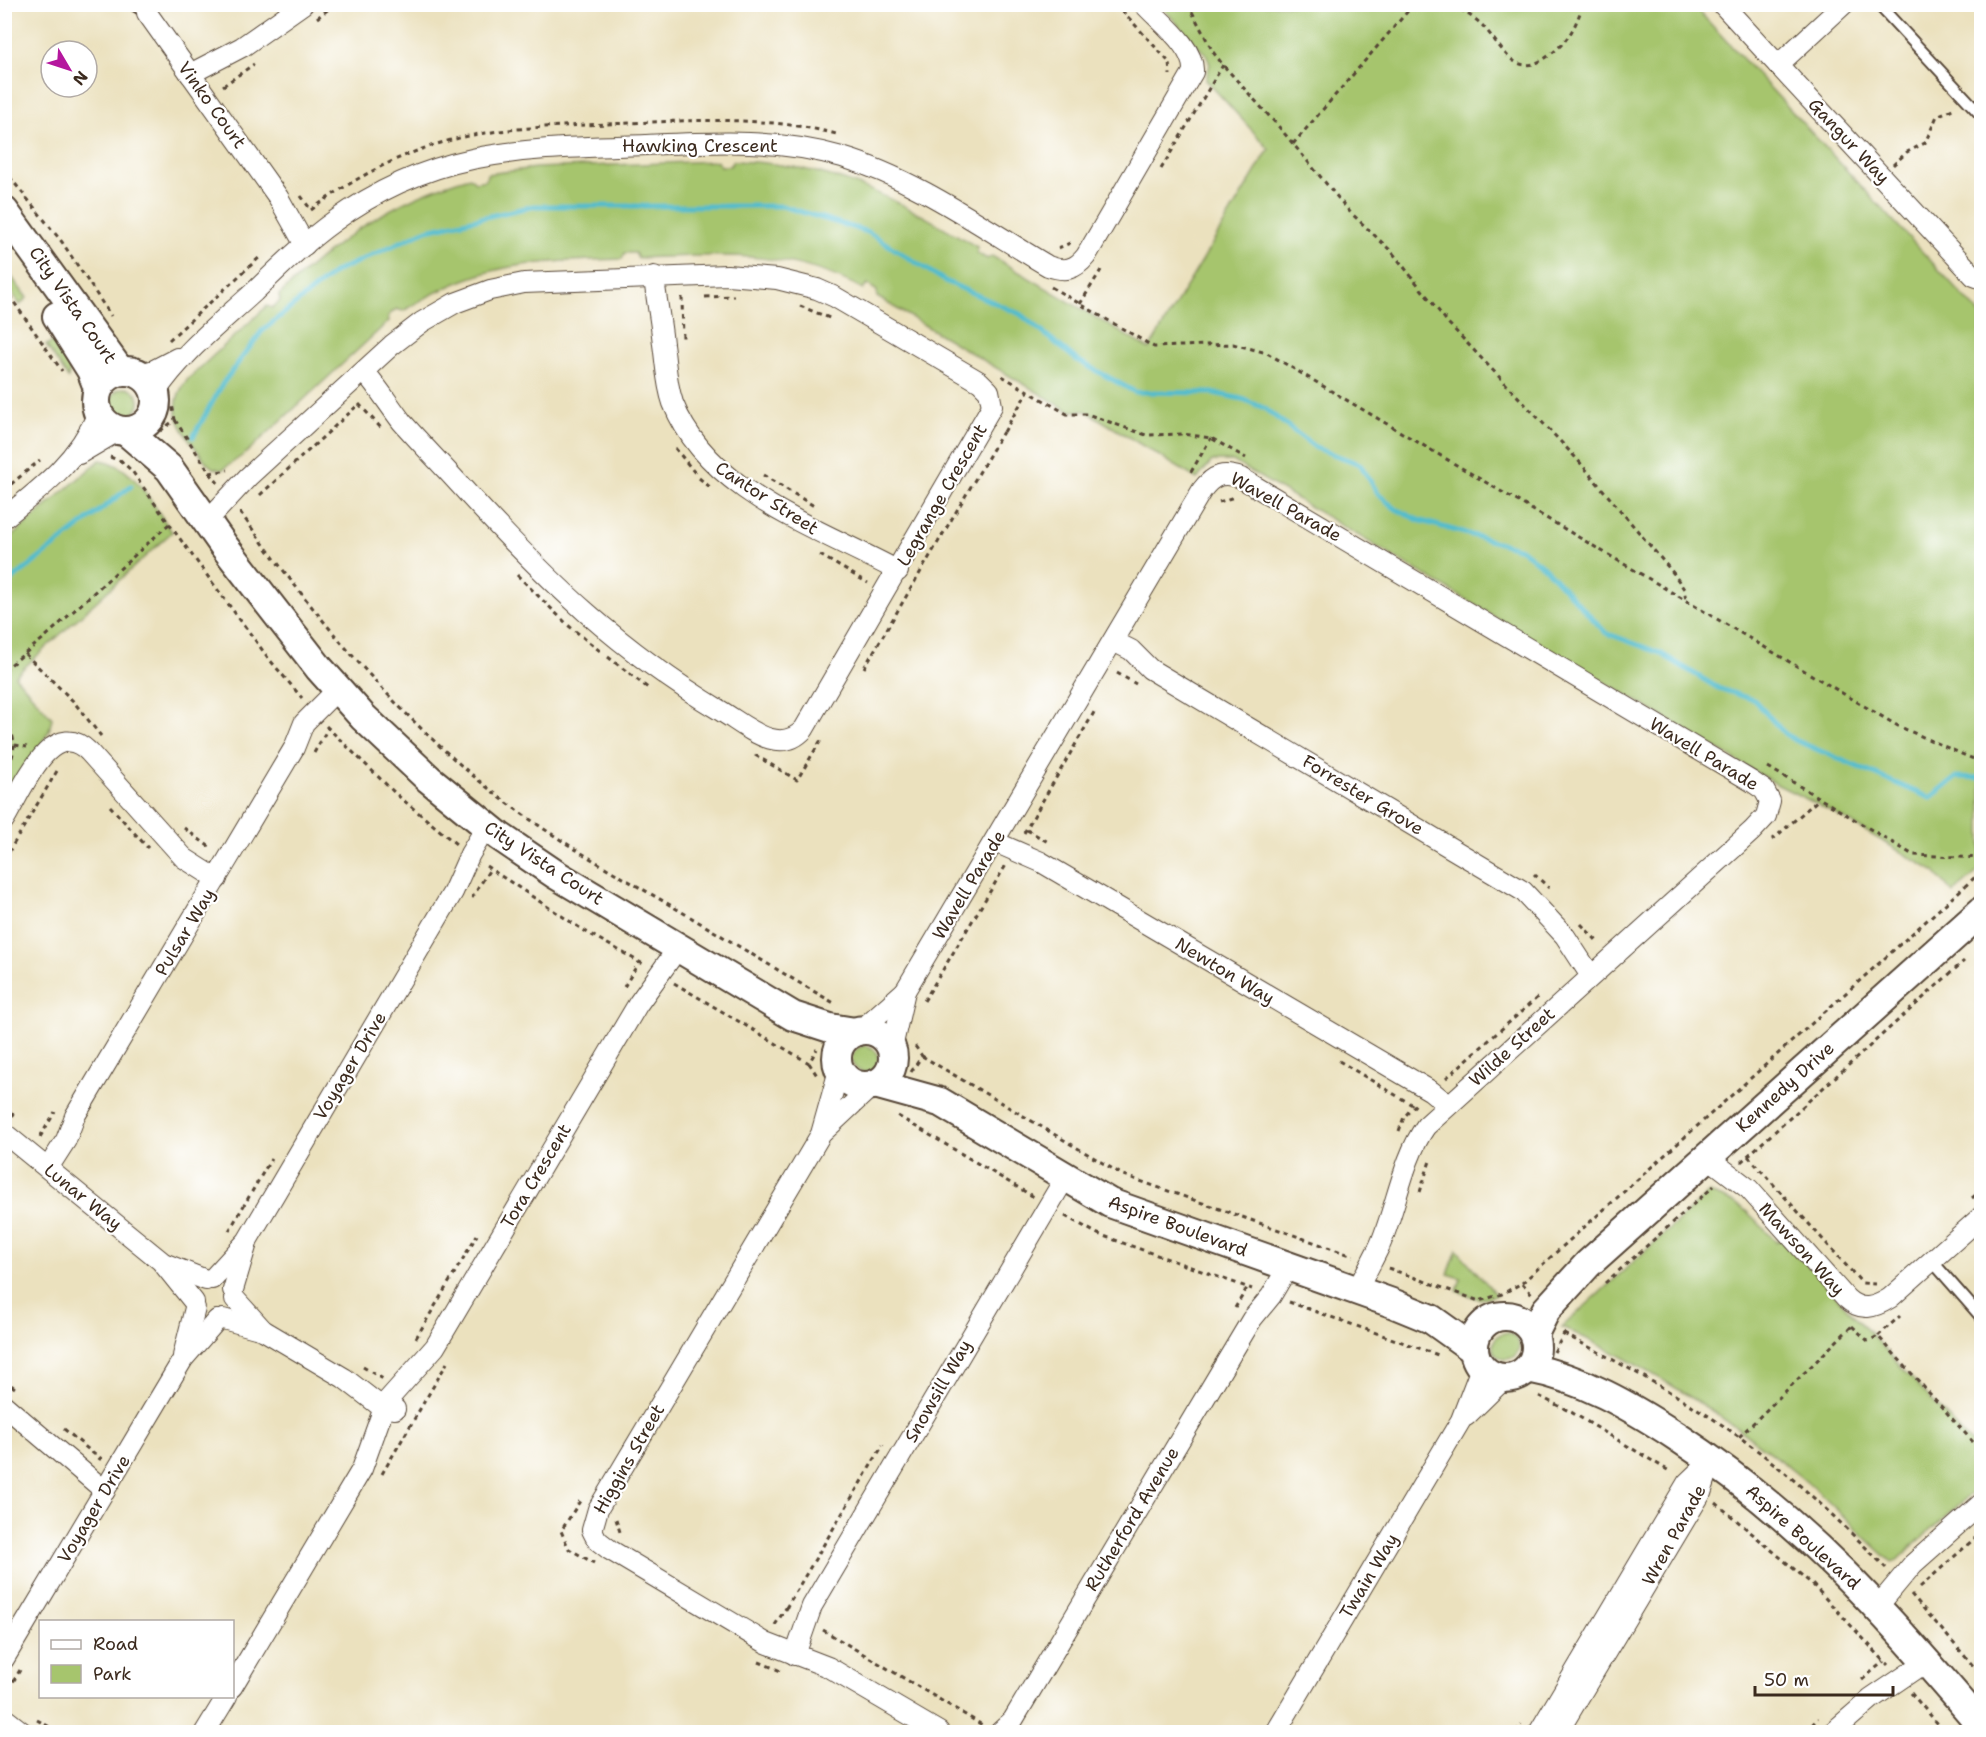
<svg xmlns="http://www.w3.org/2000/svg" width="1986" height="1737" font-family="'Shantell Sans',sans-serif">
<rect width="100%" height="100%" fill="#fff"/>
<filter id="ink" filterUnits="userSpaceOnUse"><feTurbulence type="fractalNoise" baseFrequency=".0167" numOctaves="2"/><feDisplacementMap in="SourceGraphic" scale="12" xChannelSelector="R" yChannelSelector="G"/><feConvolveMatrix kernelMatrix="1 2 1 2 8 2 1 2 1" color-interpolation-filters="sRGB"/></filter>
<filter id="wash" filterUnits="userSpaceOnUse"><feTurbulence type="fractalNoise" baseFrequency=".008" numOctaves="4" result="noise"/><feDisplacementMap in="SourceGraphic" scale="24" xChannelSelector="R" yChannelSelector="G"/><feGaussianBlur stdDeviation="1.35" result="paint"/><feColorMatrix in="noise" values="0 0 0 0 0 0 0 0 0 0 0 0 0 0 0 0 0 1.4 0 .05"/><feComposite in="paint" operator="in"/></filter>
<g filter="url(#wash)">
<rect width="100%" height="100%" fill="#ebe1be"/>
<g fill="#a6c56d" stroke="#707846" stroke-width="1.5">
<path d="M 1160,5 L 1693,5 L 1981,315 L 1981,869 L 1953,893 L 1935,872 L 1833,812 L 1778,785 L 1233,461 L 1212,461 L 1197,479 L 1086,411 L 1069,411 L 877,297 L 877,291 L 868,285 L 863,289 C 788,249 720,255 638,258 L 635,253 L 625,253 L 622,259 C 531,262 482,261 403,311 L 396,309 L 388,316 L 389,321 L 246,453 L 222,470 L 213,468 L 207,463 C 186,435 161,411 188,379 L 267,306 L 272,308 L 280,301 L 279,295 C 339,239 390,200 470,177 L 475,182 L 486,180 L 487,174 L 536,168 L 717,161 L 720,166 L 730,166 L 734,161 C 833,163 894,198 977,247 L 977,253 L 987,259 L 992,256 L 1149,349 L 1269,149 L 1206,80 L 1210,64 L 1207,56 Z"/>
<path d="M 8,272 L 27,298 L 20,305 L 5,283 L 5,274 Z"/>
<path d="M 55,341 L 71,365 L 68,378 L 46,345 Z"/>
<circle cx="125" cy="402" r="14"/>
<path d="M 100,460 C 134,464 153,506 172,532 L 15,676 L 52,718 L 49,731 L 5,804 L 5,542 Z"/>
<circle cx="865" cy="1059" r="13"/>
<path d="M 1709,1193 C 1745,1204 1752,1216 1777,1243 L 1782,1237 L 1981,1454 L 1981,1485 L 1897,1560 L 1892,1562 C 1861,1535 1833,1504 1802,1478 C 1729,1418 1647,1366 1562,1327 Z"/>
<path d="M 1457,1250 L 1497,1295 L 1479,1299 L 1457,1291 L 1461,1278 L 1448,1274 Z"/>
<circle cx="1506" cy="1346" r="13"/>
</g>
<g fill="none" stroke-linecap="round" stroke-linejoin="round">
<g stroke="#51bcce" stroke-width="5">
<path d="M 193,437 L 223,383 L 262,331 L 335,272 L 427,230 L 534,206 L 782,206 L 868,232 L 945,281 L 1020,314 L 1077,360 L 1135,392 L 1213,393 L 1242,399 L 1264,408 L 1316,448 L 1360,464 L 1379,495 L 1396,509 L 1418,520 L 1521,549 L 1545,568 L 1606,633 L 1660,653 L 1718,688 L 1754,700 L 1786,735 L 1795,740 L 1930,798 L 1957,777 L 1982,778"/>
<path d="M 4,586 L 131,486"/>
</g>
</g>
</g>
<g filter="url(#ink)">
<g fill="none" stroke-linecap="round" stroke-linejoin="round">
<defs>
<g id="lane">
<path d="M 133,4 L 147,13"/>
<path d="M 1878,4 L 1982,116"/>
<path d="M 1932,1261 L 1982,1318"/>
</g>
<g id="street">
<path d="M 1722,4 L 1778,65"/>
<path d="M 1844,4 L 1778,65 L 1974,276 L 1982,279"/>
<path d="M 147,13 L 278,197 L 305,245"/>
<path d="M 190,74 L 242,47 L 303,4"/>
<path d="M 654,276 C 656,299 661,322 663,344 C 666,364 666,383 673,403 C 708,493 819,528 898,571"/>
<path d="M 140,374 L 154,370 L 177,358"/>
<path d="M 155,393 C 181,354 219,324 254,292 C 279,268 305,242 333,222 C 435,147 526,149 646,145 C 713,142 777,138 842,157 C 916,179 982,227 1048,266 C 1065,272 1075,270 1086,256 L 1193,72 C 1195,47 1160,22 1144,4"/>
<path d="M 79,454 L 118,431"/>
<path d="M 4,518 C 42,488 79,459 98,413"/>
<path d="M 206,522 L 248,477 L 392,345 L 422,322 L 455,303 L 490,290 L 524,283 L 727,275 L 777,279 L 817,289 L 835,297 L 980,382 L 989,391 L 992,406 L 804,729 C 779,757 746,726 721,711 C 618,649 550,583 470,496 C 448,471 424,447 402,422 C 389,405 378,387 364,371"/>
<path d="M 1113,641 L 1131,650 L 1150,669 L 1523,891 L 1565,936 L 1591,976"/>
<path d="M 4,820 C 21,793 51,713 89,752 L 184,858 L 217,879"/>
<path d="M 995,842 L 1041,862 L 1431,1091 L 1448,1105"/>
<path d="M 861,1030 L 905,991"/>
<path d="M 892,1048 L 905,991 L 1202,490 C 1214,474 1224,472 1241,478 L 1751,781 L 1764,790 L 1770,801 L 1766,816 L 1752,831 L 1426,1126 C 1403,1158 1396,1208 1380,1245 C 1373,1260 1364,1275 1357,1291"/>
<path d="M 839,1070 L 821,1134 L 598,1509 L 592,1530 L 597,1540 L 610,1550 L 766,1643 L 828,1667 L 939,1732"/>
<path d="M 823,1132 L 872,1086"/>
<path d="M 4,1133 L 161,1261 L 194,1302"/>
<path d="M 1707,1157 L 1749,1189 L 1846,1298 C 1861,1312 1874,1308 1890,1298 L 1982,1216"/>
<path d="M 48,1168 L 66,1140 L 75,1116 L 294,748 L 304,723 L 338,689"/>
<path d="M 166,1264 L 206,1280"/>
<path d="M 212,1279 L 247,1241 L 453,892 L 470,854 L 487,826"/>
<path d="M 233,1290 L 247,1243"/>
<path d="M 235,1299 L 263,1330 L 344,1378 L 379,1405 L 395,1409"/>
<path d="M 223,1319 L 263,1330"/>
<path d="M 183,1356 L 195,1308"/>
<path d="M 4,1405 L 105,1491"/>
<path d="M 1466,1416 L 1505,1378"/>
<path d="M 1878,1606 L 1913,1564 L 1982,1503"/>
<path d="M 795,1655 L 812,1606 L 1065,1178"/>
<path d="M 4,1659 L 183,1359 L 217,1320"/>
<path d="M 232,1687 L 362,1469 L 386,1402 L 435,1347 L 638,1004 L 678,948"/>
<path d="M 4,1718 L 22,1732"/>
<path d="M 205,1732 L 227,1696"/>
<path d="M 1000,1732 L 1013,1720 L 1252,1319 L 1271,1296 L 1288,1267"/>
<path d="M 1276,1732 L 1461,1420 L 1481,1368"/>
<path d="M 1539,1732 L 1687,1483 L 1712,1459"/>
<path d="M 1558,1732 L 1701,1493 L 1711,1462"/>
<path d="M 1833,1732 L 1871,1699 L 1927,1661"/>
</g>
<g id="secondary">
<path d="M 4,211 L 120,371"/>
<path d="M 57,316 L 91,370 L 98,388"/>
<circle cx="126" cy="401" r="30"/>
<path d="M 127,432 L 169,468 L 224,546 L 319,668 L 363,717 L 429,779 L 499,836 L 555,874 L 793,1016 L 830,1028 L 855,1032"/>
<circle cx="865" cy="1058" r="28"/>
<path d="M 875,1084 L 940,1102 L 1110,1203 L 1392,1303 L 1431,1319 L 1473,1349"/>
<circle cx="1505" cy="1347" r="31"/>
<path d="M 1534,1334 L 1546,1310 L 1588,1264 L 1982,911"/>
<path d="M 1528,1368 C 1582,1378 1630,1406 1676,1436 C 1800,1517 1887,1614 1982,1726"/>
</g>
</defs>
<use href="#lane" stroke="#554536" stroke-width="14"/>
<use href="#street" stroke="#554536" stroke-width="22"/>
<use href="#secondary" stroke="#554536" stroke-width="32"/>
<g stroke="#554536" stroke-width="3" stroke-dasharray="4.5 4.5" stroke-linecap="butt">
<path d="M 1116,4 L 1169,62 L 1170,75"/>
<path d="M 1188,4 L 1213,52 L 1223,65 L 1279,127 L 1349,211 L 1392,252 L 1449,324 L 1577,459 L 1674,574 L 1684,589 L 1686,600"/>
<path d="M 1453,4 C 1462,11 1472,16 1480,23 C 1503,45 1513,84 1551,54 C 1569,40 1576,26 1583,4"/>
<path d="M 317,18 L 335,4"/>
<path d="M 223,86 L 254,64"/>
<path d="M 1293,144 L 1414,4"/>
<path d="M 1893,165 L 1907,152 L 1925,143 L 1937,116 L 1955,108"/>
<path d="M 1161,169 L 1223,65"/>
<path d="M 4,170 L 62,242 L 111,316"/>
<path d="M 301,196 L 311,210"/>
<path d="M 311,210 C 351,180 395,156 444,142 C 496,127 551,127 606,124 C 684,121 764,114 840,135"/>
<path d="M 1058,248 L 1070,243"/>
<path d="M 1051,287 L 1154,347 L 1233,344 L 1267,353 L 1898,726 L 1971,758 L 1982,760"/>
<path d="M 4,288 L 62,371"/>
<path d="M 682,297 L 683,340"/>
<path d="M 705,297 L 734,296"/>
<path d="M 1080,304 L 1101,270"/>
<path d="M 800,306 L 832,319"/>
<path d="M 169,340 L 262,255"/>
<path d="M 1002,376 L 1067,414 L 1087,414 L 1146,435 L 1183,434 L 1211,438 L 1246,458"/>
<path d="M 359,404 L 382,429"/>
<path d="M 175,420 L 210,473 L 228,470"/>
<path d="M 160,431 L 175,420 L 172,404"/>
<path d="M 1004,432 L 1028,391"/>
<path d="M 675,448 L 695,473"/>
<path d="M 110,457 L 121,461 L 123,459"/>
<path d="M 1191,472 L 1211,438"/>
<path d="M 210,473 L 218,483"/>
<path d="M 763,475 L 814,506"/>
<path d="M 699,478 L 710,487"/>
<path d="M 4,490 L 40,460"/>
<path d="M 260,495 L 359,404"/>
<path d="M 1219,502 L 1234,497"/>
<path d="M 240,512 C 311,610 384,701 477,779 C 534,827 599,864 663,901 C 720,934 776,970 834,1003"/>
<path d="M 169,524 L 269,659 L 302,698"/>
<path d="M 820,555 L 868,583"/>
<path d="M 517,575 L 569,626 L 600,651"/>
<path d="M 25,654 L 73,701 L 101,736"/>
<path d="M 608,657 L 648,688"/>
<path d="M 864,668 L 1003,432"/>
<path d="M 4,670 L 44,638 L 169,524 L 132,471 L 121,461"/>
<path d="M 1117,673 L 1136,684"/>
<path d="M 4,720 C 18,736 16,757 4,773"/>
<path d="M 326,726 L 396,794 L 456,844"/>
<path d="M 15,745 L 27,747"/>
<path d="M 314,753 L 328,728"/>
<path d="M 755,755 L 797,780 L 821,740"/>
<path d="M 1768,767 L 1913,855 L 1982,858"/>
<path d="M 110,806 L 148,848"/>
<path d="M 184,828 L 211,848"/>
<path d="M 1027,830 L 1050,843"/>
<path d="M 1024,833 L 1096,709"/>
<path d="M 1772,840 L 1819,799"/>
<path d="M 4,860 L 57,771"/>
<path d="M 486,866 L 583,930 L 643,964"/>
<path d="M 1534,874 L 1549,888"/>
<path d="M 472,898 L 490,869"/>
<path d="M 1581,924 L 1598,942"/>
<path d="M 674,983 L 809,1063 L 817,1049"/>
<path d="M 624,987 L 639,962"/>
<path d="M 924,1001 L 1006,865"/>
<path d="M 922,1056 L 1123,1175 L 1353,1256"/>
<path d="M 1339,1061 L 1414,1106"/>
<path d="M 809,1063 L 818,1077"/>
<path d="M 911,1072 L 922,1056 L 913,1043"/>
<path d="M 1446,1078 L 1538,997"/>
<path d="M 4,1107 L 15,1116"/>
<path d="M 898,1116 L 1034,1197"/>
<path d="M 1399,1131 L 1404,1117 L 1416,1104"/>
<path d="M 40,1137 L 55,1112"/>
<path d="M 1748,1156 L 1862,1283 L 1875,1284"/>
<path d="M 1741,1162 L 1964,961"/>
<path d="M 1420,1192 L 1430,1161"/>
<path d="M 1972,1198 L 1982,1190"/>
<path d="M 1065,1216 L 1098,1234 L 1252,1289"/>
<path d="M 229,1231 L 271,1159"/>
<path d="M 1388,1268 L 1479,1301 L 1502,1294 L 1522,1283 L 1532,1294"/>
<path d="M 1522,1283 L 1982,871"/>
<path d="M 1605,1283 L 1714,1186"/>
<path d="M 1289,1302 L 1441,1356"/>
<path d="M 1235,1308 L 1247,1288"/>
<path d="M 1852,1326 L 1868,1341 L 1878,1336 L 1982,1452"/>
<path d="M 1564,1334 C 1624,1365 1683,1397 1738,1436 C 1792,1475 1840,1521 1886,1568"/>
<path d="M 1878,1336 L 1900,1316"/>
<path d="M 416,1338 L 477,1235"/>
<path d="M 1554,1352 L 1564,1334 L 1562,1331"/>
<path d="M 363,1367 L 383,1379"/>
<path d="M 4,1380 L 15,1388"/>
<path d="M 1539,1396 L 1571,1412 L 1671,1472"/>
<path d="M 64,1429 L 100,1459 L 102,1456"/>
<path d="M 1739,1437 L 1853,1325"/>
<path d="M 382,1474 L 447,1363"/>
<path d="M 580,1501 L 561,1531 L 569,1549 L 594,1563"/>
<path d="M 1716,1503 L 1813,1585 L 1888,1665"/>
<path d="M 616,1519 L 620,1532"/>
<path d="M 1920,1587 L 1982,1532"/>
<path d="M 1911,1594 L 1982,1676"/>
<path d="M 786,1608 L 883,1445"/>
<path d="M 775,1625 L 786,1608 L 791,1611"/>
<path d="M 823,1630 L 984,1726"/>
<path d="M 759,1662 L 783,1672"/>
<path d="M 1862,1680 L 1884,1661"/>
<path d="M 1911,1693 L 1945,1732"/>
<path d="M 4,1697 L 20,1670"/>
<path d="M 37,1720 L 59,1732"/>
<path d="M 1516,1732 L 1521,1724"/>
<path d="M 1806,1732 L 1818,1718"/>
</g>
<use href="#lane" stroke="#fff" stroke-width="10"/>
<use href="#street" stroke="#fff" stroke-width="20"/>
<use href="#secondary" stroke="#fff" stroke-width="28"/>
</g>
</g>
<g text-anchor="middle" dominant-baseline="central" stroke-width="4.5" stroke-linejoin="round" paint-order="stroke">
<g font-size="18" fill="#3b2a1e" stroke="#fff">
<text transform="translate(212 105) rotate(54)">Vinko Court</text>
<text transform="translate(1849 141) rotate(47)">Gangur Way</text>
<text x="700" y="146">Hawking Crescent</text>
<text transform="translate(73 305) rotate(55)">City Vista Court</text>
<text transform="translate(942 495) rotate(-60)">Legrange Crescent</text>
<text transform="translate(767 498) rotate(33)">Cantor Street</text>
<text transform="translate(1286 507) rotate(29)">Wavell Parade</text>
<text transform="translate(1704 754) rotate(31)">Wavell Parade</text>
<text transform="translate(1363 795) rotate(31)">Forrester Grove</text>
<text transform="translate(544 863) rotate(33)">City Vista Court</text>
<text transform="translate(969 885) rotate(-59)">Wavell Parade</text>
<text transform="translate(185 932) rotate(-59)">Pulsar Way</text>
<text transform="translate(1225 971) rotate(31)">Newton Way</text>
<text transform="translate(1512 1047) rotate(-42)">Wilde Street</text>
<text transform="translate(350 1066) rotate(-59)">Voyager Drive</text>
<text transform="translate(1785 1087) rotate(-42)">Kennedy Drive</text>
<text transform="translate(536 1176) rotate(-59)">Tora Crescent</text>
<text transform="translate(83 1197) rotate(39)">Lunar Way</text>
<text transform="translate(1178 1226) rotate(20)">Aspire Boulevard</text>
<text transform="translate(1802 1249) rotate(48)">Mawson Way</text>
<text transform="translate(938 1391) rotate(-60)">Snowsill Way</text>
<text transform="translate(629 1459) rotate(-60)">Higgins Street</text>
<text transform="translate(94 1509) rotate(-59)">Voyager Drive</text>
<text transform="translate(1132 1519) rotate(-59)">Rutherford Avenue</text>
<text transform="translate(1674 1535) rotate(-61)">Wren Parade</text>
<text transform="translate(1803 1537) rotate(42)">Aspire Boulevard</text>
<text transform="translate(1369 1576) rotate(-59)">Twain Way</text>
</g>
</g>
<rect width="1986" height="1737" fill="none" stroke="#fff" stroke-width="24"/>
<rect x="39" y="1620" width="195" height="78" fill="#ffffff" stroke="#b1aaa5" stroke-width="1.5"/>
<rect x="51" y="1640" width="30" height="9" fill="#ffffff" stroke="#b1aaa5" stroke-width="1.5"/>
<text x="93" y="1650" font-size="18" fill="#3b2a1e">Road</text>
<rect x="51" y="1665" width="30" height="18" fill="#a6c56d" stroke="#b1aaa5" stroke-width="1.5"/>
<text x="93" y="1680" font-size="18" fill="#3b2a1e">Park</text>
<g transform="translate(69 69) rotate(129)"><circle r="28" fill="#ffffff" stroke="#b1aaa5" stroke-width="1.5"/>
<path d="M0-4.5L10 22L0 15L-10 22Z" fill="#b5179e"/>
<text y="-9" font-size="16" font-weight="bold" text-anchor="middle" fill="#3b2a1e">N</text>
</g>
<path d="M1755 1686v9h138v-9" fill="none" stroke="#3b2a1e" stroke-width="3"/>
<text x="1764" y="1686" font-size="18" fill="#3b2a1e" stroke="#ffffff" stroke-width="4.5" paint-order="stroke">50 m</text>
</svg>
